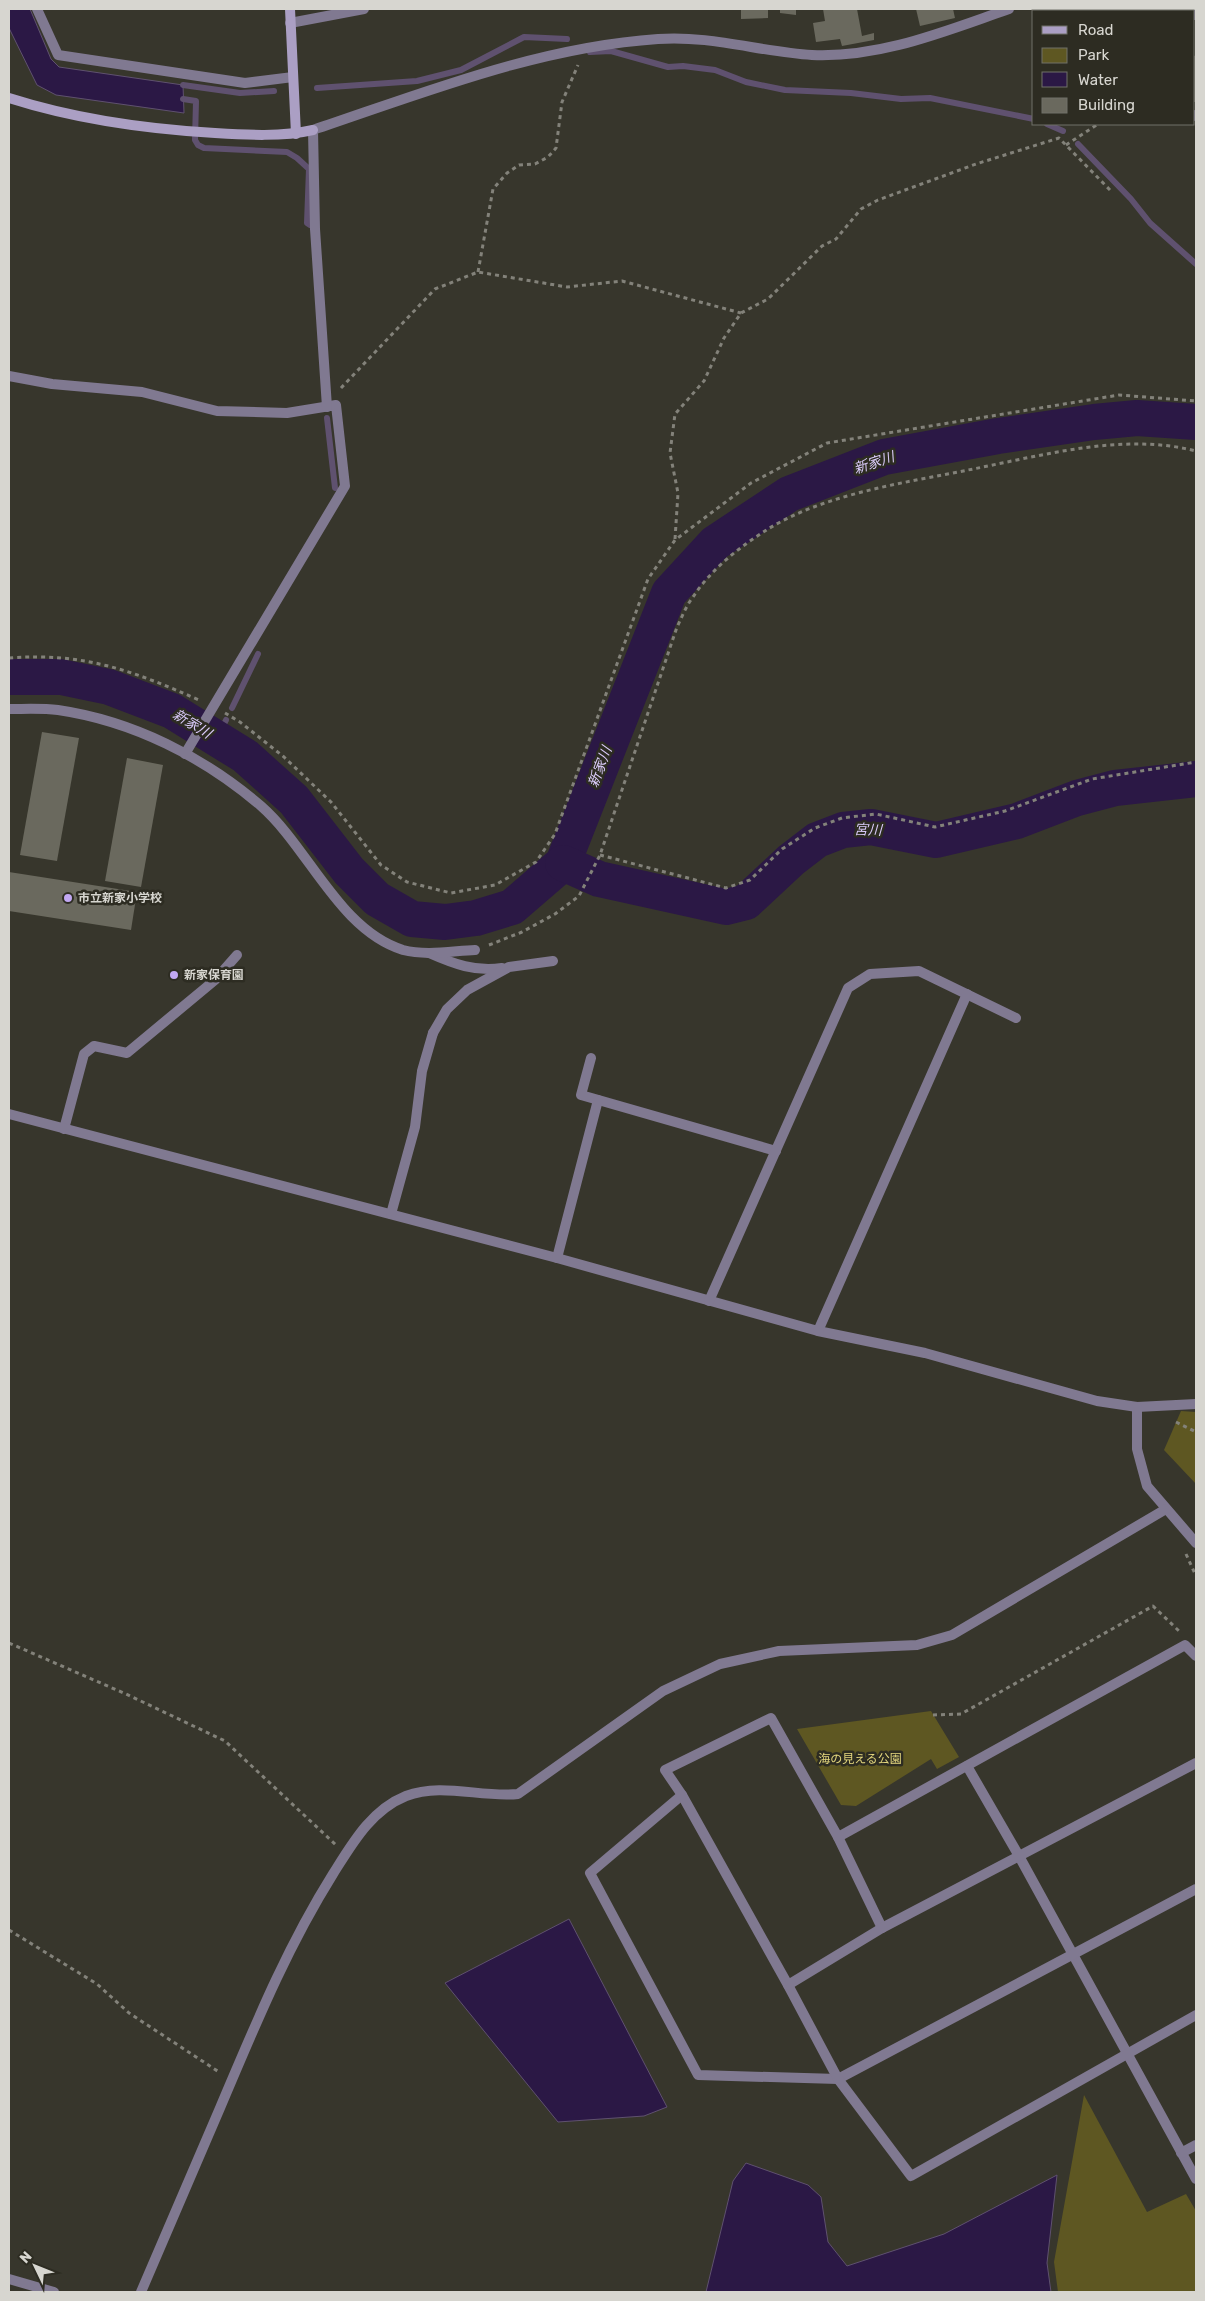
<svg xmlns="http://www.w3.org/2000/svg" width="1205" height="2301" font-family="Rubik,'Noto Sans JP',sans-serif">
<rect width="100%" height="100%" fill="#37362c"/>
<g fill="#5e5722">
<path d="M 1181,1411 L 1196,1412 L 1196,1484 L 1164,1450 Z"/>
<path d="M 931,1711 L 959,1757 L 937,1769 L 931,1759 L 856,1806 L 841,1805 L 797,1729 Z"/>
<path d="M 1084,2095 L 1147,2212 L 1186,2194 L 1196,2211 L 1196,2292 L 1058,2292 L 1054,2262 Z"/>
</g>
<g fill="#2b1845" stroke="#5f516f">
<path d="M 9,9 L 30,9 L 51,59 L 59,67 L 183,85 L 184,113 L 56,95 L 37,85 L 9,28 Z"/>
<path d="M 569,1919 L 667,2107 L 644,2116 L 558,2122 L 445,1983 Z"/>
<path d="M 746,2163 L 808,2185 L 821,2197 L 828,2242 L 847,2266 L 944,2234 L 1057,2175 L 1047,2263 L 1051,2292 L 706,2292 L 733,2181 Z"/>
</g>
<g fill="none" stroke-linecap="round" stroke-linejoin="round">
<g stroke="#5f516f" stroke-width="6">
<path d="M 590,52 L 611,51 L 668,67 L 683,66 L 715,70 L 746,82 L 785,90 L 851,93 L 901,99 L 930,98 L 1034,119"/>
<path d="M 183,85 L 240,93 L 274,91"/>
<path d="M 317,88 L 417,81 L 461,70 L 524,37 L 567,39"/>
<path d="M 183,99 L 196,101 L 195,140 L 198,145 L 204,148 L 287,152 L 297,158 L 309,169 L 307,223 L 310,225"/>
<path d="M 1047,124 L 1063,131"/>
<path d="M 1078,144 L 1131,199 L 1150,223 L 1196,264"/>
<path d="M 327,418 L 335,488"/>
<path d="M 232,708 L 258,654"/>
<path d="M 217,738 L 226,720"/>
</g>
<g stroke="#2b1845" stroke-width="36">
<path d="M 9,677 L 61,677 L 109,687 L 172,711 L 245,756 L 294,800 L 349,871 L 377,899 L 412,919 L 445,922 L 476,918 L 512,907 L 563,863 L 669,593 L 715,543 L 789,494 L 884,457 L 998,436 L 1094,422 L 1137,418 L 1196,422"/>
<path d="M 563,863 L 599,879 L 726,907 L 746,902 L 791,860 L 817,840 L 843,830 L 871,827 L 936,840 L 1017,821 L 1077,798 L 1115,788 L 1196,779"/>
</g>
</g>
<g fill="#6a695e">
<path d="M 741,9 L 768,9 L 768,18 L 741,19 Z"/>
<path d="M 780,9 L 796,9 L 796,15 L 780,13 Z"/>
<path d="M 823,9 L 857,9 L 862,36 L 874,33 L 874,40 L 842,46 L 840,39 L 816,42 L 813,23 L 825,21 Z"/>
<path d="M 916,9 L 953,9 L 955,18 L 920,26 Z"/>
<path d="M 1196,55 L 1196,102 L 1194,102 L 1194,56 Z"/>
<path d="M 42,732 L 79,738 L 57,861 L 20,855 Z"/>
<path d="M 127,758 L 163,765 L 141,887 L 105,881 Z"/>
<path d="M 9,872 L 137,892 L 131,930 L 9,911 Z"/>
</g>
<g fill="none" stroke-linecap="round" stroke-linejoin="round">
<g stroke="#83827a" stroke-width="3" stroke-dasharray="4 4" stroke-linecap="butt">
<path d="M 1066,145 L 1098,124"/>
<path d="M 478,272 L 493,189 L 507,173 L 519,165 L 535,164 L 548,157 L 556,148 L 562,102 L 578,65"/>
<path d="M 341,388 L 435,289 L 478,272 L 567,287 L 622,281 L 741,313"/>
<path d="M 675,539 L 678,493 L 670,453 L 675,414 L 704,381 L 724,338 L 741,313 L 768,299 L 822,246 L 836,239 L 861,209 L 878,200 L 976,164 L 1059,138 L 1110,190"/>
<path d="M 9,658 C 84,652 134,671 201,701"/>
<path d="M 225,713 L 240,722 L 284,757 L 331,802 L 381,865 L 407,882 L 451,893 L 495,885 L 536,862 L 555,834 L 648,579 L 675,540 L 751,483 L 827,443 L 1119,395 L 1196,401"/>
<path d="M 600,855 L 726,888 L 750,880 L 782,849 L 815,828 L 842,818 L 876,814 L 935,827 L 1005,811 L 1092,779 L 1196,762"/>
<path d="M 489,945 L 522,932 L 555,914 L 579,896 L 600,855 L 677,627 C 682,617 686,606 693,597 C 711,569 741,546 768,529 C 825,494 903,483 968,470 C 1041,456 1122,432 1196,451"/>
<path d="M 1176,1422 L 1196,1432"/>
<path d="M 1186,1554 L 1196,1576"/>
<path d="M 9,1643 L 126,1694 L 225,1741 L 336,1845"/>
<path d="M 933,1715 L 961,1714 L 1153,1606 L 1179,1631"/>
<path d="M 9,1930 L 97,1984 L 129,2013 L 219,2072"/>
</g>
<g stroke="#807991" stroke-width="10">
<path d="M 429,953 C 454,964 475,972 502,968"/>
<path d="M 433,1033 L 447,1009 L 467,990 L 509,967 L 553,961"/>
<path d="M 64,1129 L 84,1054 L 94,1046 L 127,1053 L 215,980 L 237,955"/>
</g>
<g stroke="#807991" stroke-width="10">
<path d="M 37,9 L 58,55 L 245,83 L 293,77"/>
<path d="M 1194,15 L 1196,9"/>
<path d="M 290,23 L 364,9"/>
<path d="M 1194,115 L 1196,116"/>
<path d="M 9,376 L 52,384 L 142,392 L 217,411 L 287,413 L 336,405 L 345,486 L 185,754"/>
<path d="M 327,407 L 315,229 L 313,130 C 426,92 539,47 658,39 C 710,35 761,52 812,55 C 881,58 945,31 1009,9"/>
<path d="M 9,709 C 25,709 42,708 58,710 C 133,721 204,757 261,806 C 309,848 339,930 403,950 C 426,956 452,951 475,950"/>
<path d="M 591,1058 L 581,1095 L 776,1151"/>
<path d="M 9,1114 L 557,1258 L 818,1331 L 925,1353 L 1097,1401 L 1137,1407 L 1196,1404"/>
<path d="M 391,1214 L 415,1127 L 422,1071 L 433,1033"/>
<path d="M 557,1258 L 598,1100"/>
<path d="M 709,1301 L 848,988 L 870,974 L 919,971 L 1016,1018"/>
<path d="M 818,1331 L 967,994"/>
<path d="M 1137,1407 L 1137,1449 L 1147,1486 L 1196,1543"/>
<path d="M 967,1766 L 1019,1856 L 1196,2179"/>
<path d="M 682,1795 L 590,1873 L 698,2075 L 838,2079 L 1196,1889"/>
<path d="M 838,1837 L 1185,1645 L 1196,1656"/>
<path d="M 882,1928 L 838,1837 L 771,1718 L 665,1770 L 682,1795 L 788,1985 L 838,2079 L 911,2176 L 1196,2015"/>
<path d="M 788,1985 L 882,1928 L 1196,1763"/>
<path d="M 1181,2153 L 1196,2145"/>
<path d="M 9,2279 L 54,2292"/>
<path d="M 141,2292 C 167,2231 193,2170 220,2108 C 254,2028 286,1949 333,1874 C 352,1844 371,1810 406,1796 C 442,1782 481,1798 518,1794 L 663,1691 L 720,1664 L 779,1651 L 917,1645 L 952,1635 L 1166,1509"/>
</g>
<g stroke="#ab9fc4" stroke-width="10">
<path d="M 290,9 L 296,134"/>
<path d="M 9,98 C 75,119 145,129 215,133 C 247,135 282,137 313,130"/>
</g>
</g>
<g fill="#c2a8f3" stroke="#2d2c22" stroke-width="2">
<circle cx="68" cy="898" r="5"/>
<circle cx="174" cy="975" r="5"/>
</g>
<g text-anchor="middle" dominant-baseline="central" stroke-width="5" stroke-linejoin="round" paint-order="stroke">
<g font-size="12" font-weight="bold" fill="#d7d6d0" stroke="#2d2c22" text-anchor="start">
<text x="78" y="898">市立新家小学校</text>
<text x="184" y="975">新家保育園</text>
</g>
<g font-size="12" fill="#e4d77e" stroke="#2d2c22">
<text x="860" y="1759">海の見える公園</text>
</g>
<g font-size="14" font-style="italic" fill="#dacbfa" stroke="#2d2c22">
<text transform="translate(874 463) rotate(-18)">新家川</text>
<text transform="translate(192 724) rotate(31)">新家川</text>
<text transform="translate(600 767) rotate(-69)">新家川</text>
<text transform="translate(868 830) rotate(2)">宮川</text>
</g>
</g>
<rect width="1205" height="2301" fill="none" stroke="#d7d6d0" stroke-width="20"/>
<rect x="1032" y="10" width="162" height="115" fill="#2d2c22" stroke="#717068"/>
<rect x="1042" y="26" width="25" height="8" fill="#ab9fc4" stroke="#717068"/>
<text x="1078" y="35" font-size="15" fill="#d7d6d0">Road</text>
<rect x="1042" y="48" width="25" height="15" fill="#5e5722" stroke="#717068"/>
<text x="1078" y="60" font-size="15" fill="#d7d6d0">Park</text>
<rect x="1042" y="72" width="25" height="15" fill="#2b1845" stroke="#717068"/>
<text x="1078" y="85" font-size="15" fill="#d7d6d0">Water</text>
<rect x="1042" y="98" width="25" height="15" fill="#6a695e" stroke="#717068"/>
<text x="1078" y="110" font-size="15" fill="#d7d6d0">Building</text>
<g transform="translate(35 2266) rotate(313)" stroke="#2d2c22" stroke-width="4" paint-order="stroke">
<path d="M0-4L9 19L0 12L-9 19Z" fill="#d7d6d0"/>
<text y="-8" font-size="14" font-weight="bold" text-anchor="middle" fill="#d7d6d0">N</text>
</g>
</svg>
